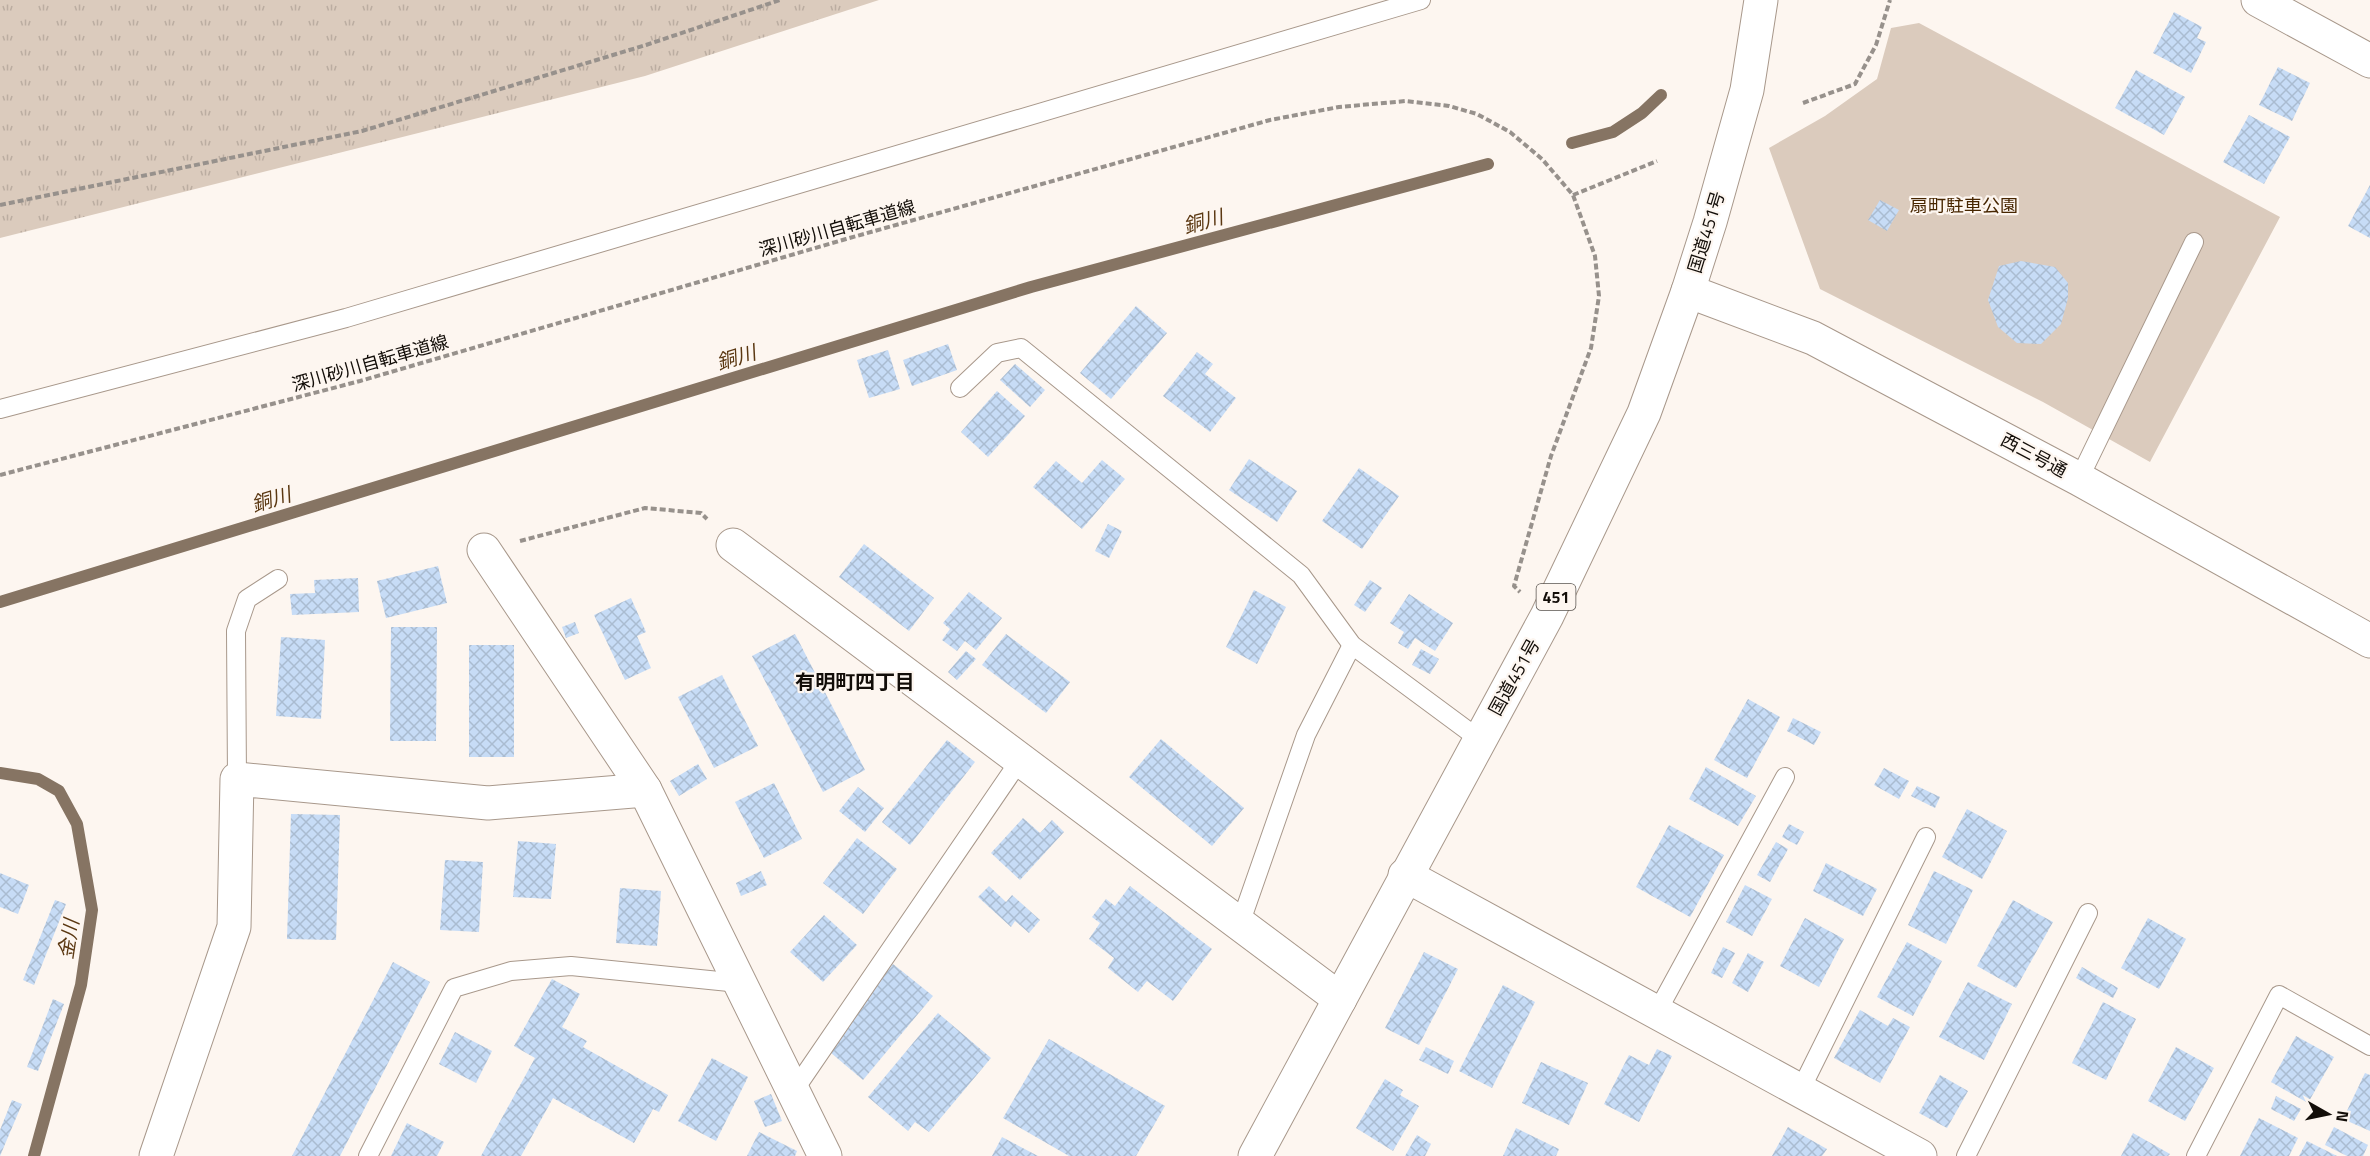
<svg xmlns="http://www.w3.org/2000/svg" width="2370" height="1156" font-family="'Titillium Web','Noto Sans JP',sans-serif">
<defs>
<pattern id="grass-tufts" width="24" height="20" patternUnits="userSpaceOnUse" patternTransform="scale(1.5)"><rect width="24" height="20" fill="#dbcbbd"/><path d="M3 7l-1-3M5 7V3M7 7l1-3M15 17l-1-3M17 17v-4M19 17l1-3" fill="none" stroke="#bbada1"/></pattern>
<pattern id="building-cross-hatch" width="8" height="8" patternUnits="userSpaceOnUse" patternTransform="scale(1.5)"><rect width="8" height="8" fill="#c7dcf6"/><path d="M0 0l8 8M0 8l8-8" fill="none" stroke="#aabcd1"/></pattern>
</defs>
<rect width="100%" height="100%" fill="#fdf6f0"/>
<path fill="url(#grass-tufts)" d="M 0,0 L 879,0 L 645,76 L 0,238 Z"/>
<path fill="#dbcbbd" d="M 1919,23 L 2280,217 L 2150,462 L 2043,402 L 1820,289 L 1769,148 L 1825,116 L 1877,79 L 1891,28 Z"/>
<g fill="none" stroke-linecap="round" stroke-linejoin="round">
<g stroke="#867463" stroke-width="12">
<path d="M 1572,143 L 1613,132 L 1642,113 L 1661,95"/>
<path d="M 0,602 L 1031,287 L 1488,164"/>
<path d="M 0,773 L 38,779 L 59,791 L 77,824 L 92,910 L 81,985 L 34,1156"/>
</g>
</g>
<g fill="url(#building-cross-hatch)">
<path d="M 2174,12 L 2202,27 L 2197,38 L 2206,42 L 2191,73 L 2153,53 Z"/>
<path d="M 2278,67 L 2310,83 L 2292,121 L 2259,105 Z"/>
<path d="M 2136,70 L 2185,97 L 2164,135 L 2115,108 Z"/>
<path d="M 2249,115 L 2290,137 L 2264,184 L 2223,162 Z"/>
<path d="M 2370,185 L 2370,238 L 2348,226 Z"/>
<path d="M 1880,200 L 1899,210 L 1887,231 L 1868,220 Z"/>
<path d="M 2021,261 L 2055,267 L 2068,283 L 2068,298 L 2061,324 L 2041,344 L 2017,343 L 1998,327 L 1988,300 L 1999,266 Z"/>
<path d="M 1136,306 L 1167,333 L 1111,399 L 1080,373 Z"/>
<path d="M 948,344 L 957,370 L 912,386 L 903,360 Z"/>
<path d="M 888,350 L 900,389 L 869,398 L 857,360 Z"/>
<path d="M 1197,352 L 1213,364 L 1205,374 L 1236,398 L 1210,432 L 1163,396 Z"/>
<path d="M 1015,364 L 1045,390 L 1030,407 L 1000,380 Z"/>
<path d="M 997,391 L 1025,416 L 988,457 L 961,432 Z"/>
<path d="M 1249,459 L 1297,491 L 1277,522 L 1229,490 Z"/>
<path d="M 1102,460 L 1125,479 L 1082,529 L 1033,487 L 1056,461 L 1082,483 Z"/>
<path d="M 1359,468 L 1399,496 L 1362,549 L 1322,521 Z"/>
<path d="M 1108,524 L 1122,531 L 1109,558 L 1095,551 Z"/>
<path d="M 864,544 L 934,598 L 909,631 L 839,577 Z"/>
<path d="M 438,566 L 447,603 L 386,618 L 377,581 Z"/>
<path d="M 358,578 L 359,612 L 292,615 L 290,594 L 315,593 L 314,580 Z"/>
<path d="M 1370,580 L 1382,588 L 1365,612 L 1354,605 Z"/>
<path d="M 1254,590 L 1286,607 L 1257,664 L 1226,647 Z"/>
<path d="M 969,592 L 1002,618 L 976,650 L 965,641 L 957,651 L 942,640 L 950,629 L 943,623 Z"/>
<path d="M 1409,594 L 1453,623 L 1435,651 L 1415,638 L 1408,649 L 1398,643 L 1404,632 L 1390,623 Z"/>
<path d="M 631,598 L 646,632 L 637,636 L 651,668 L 625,680 L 594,615 Z"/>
<path d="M 575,622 L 579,633 L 566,638 L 562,627 Z"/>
<path d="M 391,627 L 437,627 L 436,741 L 390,741 Z"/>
<path d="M 795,634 L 865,770 L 823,792 L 752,656 Z"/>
<path d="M 1006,634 L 1070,682 L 1046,713 L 982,665 Z"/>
<path d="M 281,637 L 325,640 L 321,719 L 276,716 Z"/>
<rect x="469" y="645" width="45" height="112"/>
<path d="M 1421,649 L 1439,659 L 1430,674 L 1412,665 Z"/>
<path d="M 966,651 L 976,659 L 957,680 L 948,672 Z"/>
<path d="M 722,675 L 758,746 L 714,768 L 678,697 Z"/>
<path d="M 1748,699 L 1780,717 L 1747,778 L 1714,760 Z"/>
<path d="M 1793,718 L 1821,732 L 1814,745 L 1787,731 Z"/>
<path d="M 1161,739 L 1244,808 L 1212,846 L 1129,777 Z"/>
<path d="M 947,740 L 975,762 L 910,845 L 882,822 Z"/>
<path d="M 698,764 L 707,779 L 679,796 L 670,781 Z"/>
<path d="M 1706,767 L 1756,796 L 1738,826 L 1689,799 Z"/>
<path d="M 1884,768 L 1909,781 L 1899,799 L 1874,785 Z"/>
<path d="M 774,783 L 802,839 L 764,858 L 735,802 Z"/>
<path d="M 1917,786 L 1940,797 L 1935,808 L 1911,796 Z"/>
<path d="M 858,787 L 884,808 L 865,832 L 839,811 Z"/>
<path d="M 1967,809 L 2007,831 L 1982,879 L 1942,857 Z"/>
<path d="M 291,814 L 340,815 L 336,940 L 287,939 Z"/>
<path d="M 1023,818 L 1040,833 L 1052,820 L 1064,832 L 1020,880 L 991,853 Z"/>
<path d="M 1789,824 L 1804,832 L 1797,845 L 1782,837 Z"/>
<path d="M 1669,825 L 1724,855 L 1690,917 L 1636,887 Z"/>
<path d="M 857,838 L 897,869 L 863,914 L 823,883 Z"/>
<path d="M 518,841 L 556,844 L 551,899 L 513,897 Z"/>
<path d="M 1776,842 L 1788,849 L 1770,882 L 1757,875 Z"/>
<path d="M 445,860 L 483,862 L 479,932 L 440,930 Z"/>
<path d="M 1826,863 L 1877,889 L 1863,916 L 1813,891 Z"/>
<path d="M 761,871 L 767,885 L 741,896 L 736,883 Z"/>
<path d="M 1934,871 L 1973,890 L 1946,944 L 1908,925 Z"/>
<path d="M 0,873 L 29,885 L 18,914 L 0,907 Z"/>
<path d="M 1745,885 L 1772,899 L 1752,936 L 1726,922 Z"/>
<path d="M 989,886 L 1006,902 L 1012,895 L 1040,920 L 1029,933 L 1015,921 L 1011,927 L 978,897 Z"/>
<path d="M 1130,886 L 1212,949 L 1173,1001 L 1147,981 L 1138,992 L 1108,968 L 1114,958 L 1089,939 L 1100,923 L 1092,917 L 1106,899 L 1115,906 Z"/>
<path d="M 620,888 L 661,891 L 657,946 L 616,943 Z"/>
<path d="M 55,900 L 66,904 L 34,985 L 23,980 Z"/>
<path d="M 2013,900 L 2053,922 L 2016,988 L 1977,966 Z"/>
<path d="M 824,915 L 857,945 L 823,982 L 790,952 Z"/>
<path d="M 1805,918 L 1844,939 L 1819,987 L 1780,966 Z"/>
<path d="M 2148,918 L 2186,939 L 2159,989 L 2121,968 Z"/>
<path d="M 1907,942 L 1942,961 L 1913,1016 L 1877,997 Z"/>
<path d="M 1723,947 L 1735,953 L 1722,978 L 1711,973 Z"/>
<path d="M 1424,952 L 1458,969 L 1419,1045 L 1385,1028 Z"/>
<path d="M 1748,953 L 1764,962 L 1748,992 L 1732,983 Z"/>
<path d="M 393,962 L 430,982 L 340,1156 L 292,1156 Z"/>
<path d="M 893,964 L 933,996 L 863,1080 L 824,1047 Z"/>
<path d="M 2082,967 L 2118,988 L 2113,998 L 2076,978 Z"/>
<path d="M 552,979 L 580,994 L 562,1027 L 587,1041 L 583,1047 L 668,1095 L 659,1112 L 653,1109 L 634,1143 L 553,1098 L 521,1156 L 481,1156 L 535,1058 L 514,1046 Z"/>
<path d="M 1968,982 L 2012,1004 L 1984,1060 L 1939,1037 Z"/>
<path d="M 1503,985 L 1535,1002 L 1492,1088 L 1459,1071 Z"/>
<path d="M 53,999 L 64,1004 L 38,1071 L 27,1067 Z"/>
<path d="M 2103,1002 L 2136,1019 L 2106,1080 L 2072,1063 Z"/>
<path d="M 1860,1010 L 1888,1026 L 1893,1018 L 1910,1027 L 1880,1083 L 1834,1058 Z"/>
<path d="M 938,1013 L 991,1058 L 929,1132 L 915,1122 L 908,1131 L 868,1097 Z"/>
<path d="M 455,1032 L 492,1051 L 476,1083 L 439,1064 Z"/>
<path d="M 2296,1036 L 2334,1057 L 2308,1103 L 2271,1082 Z"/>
<path d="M 1049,1039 L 1165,1106 L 1136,1156 L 1069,1156 L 1003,1118 Z"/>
<path d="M 1426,1047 L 1454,1061 L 1448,1074 L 1419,1060 Z"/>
<path d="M 2176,1047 L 2214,1068 L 2185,1121 L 2148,1101 Z"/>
<path d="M 1657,1049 L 1672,1056 L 1639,1122 L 1604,1104 L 1629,1055 L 1649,1065 Z"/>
<path d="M 712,1058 L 748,1077 L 716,1141 L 678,1121 Z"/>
<path d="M 1541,1062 L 1588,1083 L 1569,1125 L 1522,1103 Z"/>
<path d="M 2365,1073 L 2370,1075 L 2370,1131 L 2343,1119 Z"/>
<path d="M 1940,1075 L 1968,1091 L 1947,1128 L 1919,1113 Z"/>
<path d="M 1385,1079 L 1403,1090 L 1400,1095 L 1419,1106 L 1393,1151 L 1356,1128 Z"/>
<path d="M 771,1094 L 782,1121 L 765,1127 L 754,1101 Z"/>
<path d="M 2276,1096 L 2301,1109 L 2294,1121 L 2271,1109 Z"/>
<path d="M 12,1100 L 22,1104 L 0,1156 L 0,1130 Z"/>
<path d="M 2259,1118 L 2298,1138 L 2289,1156 L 2240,1156 Z"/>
<path d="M 407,1123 L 444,1142 L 437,1156 L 391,1156 Z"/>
<path d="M 1788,1127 L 1827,1149 L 1822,1156 L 1772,1156 Z"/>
<path d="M 2334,1127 L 2368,1145 L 2363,1156 L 2347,1156 L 2325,1145 Z"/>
<path d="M 1516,1128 L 1559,1149 L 1556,1156 L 1503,1156 Z"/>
<path d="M 759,1132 L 797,1151 L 795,1156 L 747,1156 Z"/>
<path d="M 2133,1133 L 2170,1154 L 2168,1156 L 2121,1156 Z"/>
<path d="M 1417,1135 L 1431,1144 L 1425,1156 L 1405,1156 Z"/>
<path d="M 1002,1137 L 1038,1156 L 992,1156 Z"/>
<path d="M 2307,1141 L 2337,1156 L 2299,1156 Z"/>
</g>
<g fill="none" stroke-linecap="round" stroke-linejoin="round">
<defs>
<g id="lane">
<path d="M 960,388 L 997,353 L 1021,348 L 1301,575 L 1352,645 L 1479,739"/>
<path d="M 0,409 L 346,318 L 1421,0"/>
<path d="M 2079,479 L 2194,242"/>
<path d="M 237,779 L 236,631 L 247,599 L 278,579"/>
<path d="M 1240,924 L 1306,735 L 1352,645"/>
<path d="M 1657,1012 L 1785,777"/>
<path d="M 1800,1091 L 1926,837"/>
<path d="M 793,1092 L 1020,760"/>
<path d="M 368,1156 L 454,988 L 511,971 L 571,966 L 739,983"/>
<path d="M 1966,1156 L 2088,913"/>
<path d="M 2196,1156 L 2279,995 L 2370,1046"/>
</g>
<g id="street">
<path d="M 2258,0 L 2370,61"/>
<path d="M 733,545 L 1340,999"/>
<path d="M 484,550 L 645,790 L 825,1156"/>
<path d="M 1405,875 L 1920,1156"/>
<path d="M 156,1156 L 234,927 L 237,779 L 488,803 L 645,790"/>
</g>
<path id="secondary" d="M 1688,291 L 1813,338 L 2079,479 L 2370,641"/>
<path id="highway" d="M 1255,1156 L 1547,616 L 1644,413 L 1688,291 L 1710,222 L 1747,90 L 1761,0"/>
</defs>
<use href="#lane" stroke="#a8988b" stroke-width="20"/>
<use href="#street" stroke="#a8988b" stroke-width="35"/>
<use href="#secondary" stroke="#a8988b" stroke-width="35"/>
<use href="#highway" stroke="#a8988b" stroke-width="35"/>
<g stroke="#97918c" stroke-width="4" stroke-dasharray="6 3" stroke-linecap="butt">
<path d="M 1803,103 L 1855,84 L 1876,45 L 1890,0"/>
<path d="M 1573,195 L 1657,161"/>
<path d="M 0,205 L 362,131 L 646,45 L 780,0"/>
<path d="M 0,475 L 360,381 L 846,239 L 1270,120 L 1339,107 L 1406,101 L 1449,106 L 1477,114 L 1510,132 L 1542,159 L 1573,195 L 1595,256 L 1599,296 L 1591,348 L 1551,456 L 1514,586 L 1520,592"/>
<path d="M 520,541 L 645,508 L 701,513 L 707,519"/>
</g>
<use href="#lane" stroke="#fff" stroke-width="18"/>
<use href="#street" stroke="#fff" stroke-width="33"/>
<use href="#secondary" stroke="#fff" stroke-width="33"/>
<use href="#highway" stroke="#fff" stroke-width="33"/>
</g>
<g text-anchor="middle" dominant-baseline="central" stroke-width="4.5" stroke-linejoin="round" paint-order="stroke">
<rect fill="#fdf6f0" stroke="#58534e" stroke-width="1.5" x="1536.5" y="584" width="39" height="26" rx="4.5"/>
<g font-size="16" font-weight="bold" fill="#120d08">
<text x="1556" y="597">451</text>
</g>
<g font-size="18" fill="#472600" stroke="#fdf6f0">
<text x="1964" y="205">扇町駐車公園</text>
</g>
<g font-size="18" fill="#120d08" stroke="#fdf6f0">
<text transform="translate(837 228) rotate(-16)">深川砂川自転車道線</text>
<text transform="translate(1706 232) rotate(-73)">国道451号</text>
<text transform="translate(370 363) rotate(-16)">深川砂川自転車道線</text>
<text transform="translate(2034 455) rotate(28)">西三号通</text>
<text transform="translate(1514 677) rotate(-61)">国道451号</text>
</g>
<g font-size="20" font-style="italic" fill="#5b3812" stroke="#fdf6f0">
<text transform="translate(1203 221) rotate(-15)">銅川</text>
<text transform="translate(736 357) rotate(-17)">銅川</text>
<text transform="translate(271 499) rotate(-17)">銅川</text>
<text transform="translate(68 939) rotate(-81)">金川</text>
</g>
<g font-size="20" font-weight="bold" fill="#120d08" stroke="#fdf6f0">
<text x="855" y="681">有明町四丁目</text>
</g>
</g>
<g transform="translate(2328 1114) rotate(99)" stroke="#fdf6f0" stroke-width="4.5" paint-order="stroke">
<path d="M0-4.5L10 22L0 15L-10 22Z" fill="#120d08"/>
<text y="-9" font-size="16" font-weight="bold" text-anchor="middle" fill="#120d08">N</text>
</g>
</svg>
